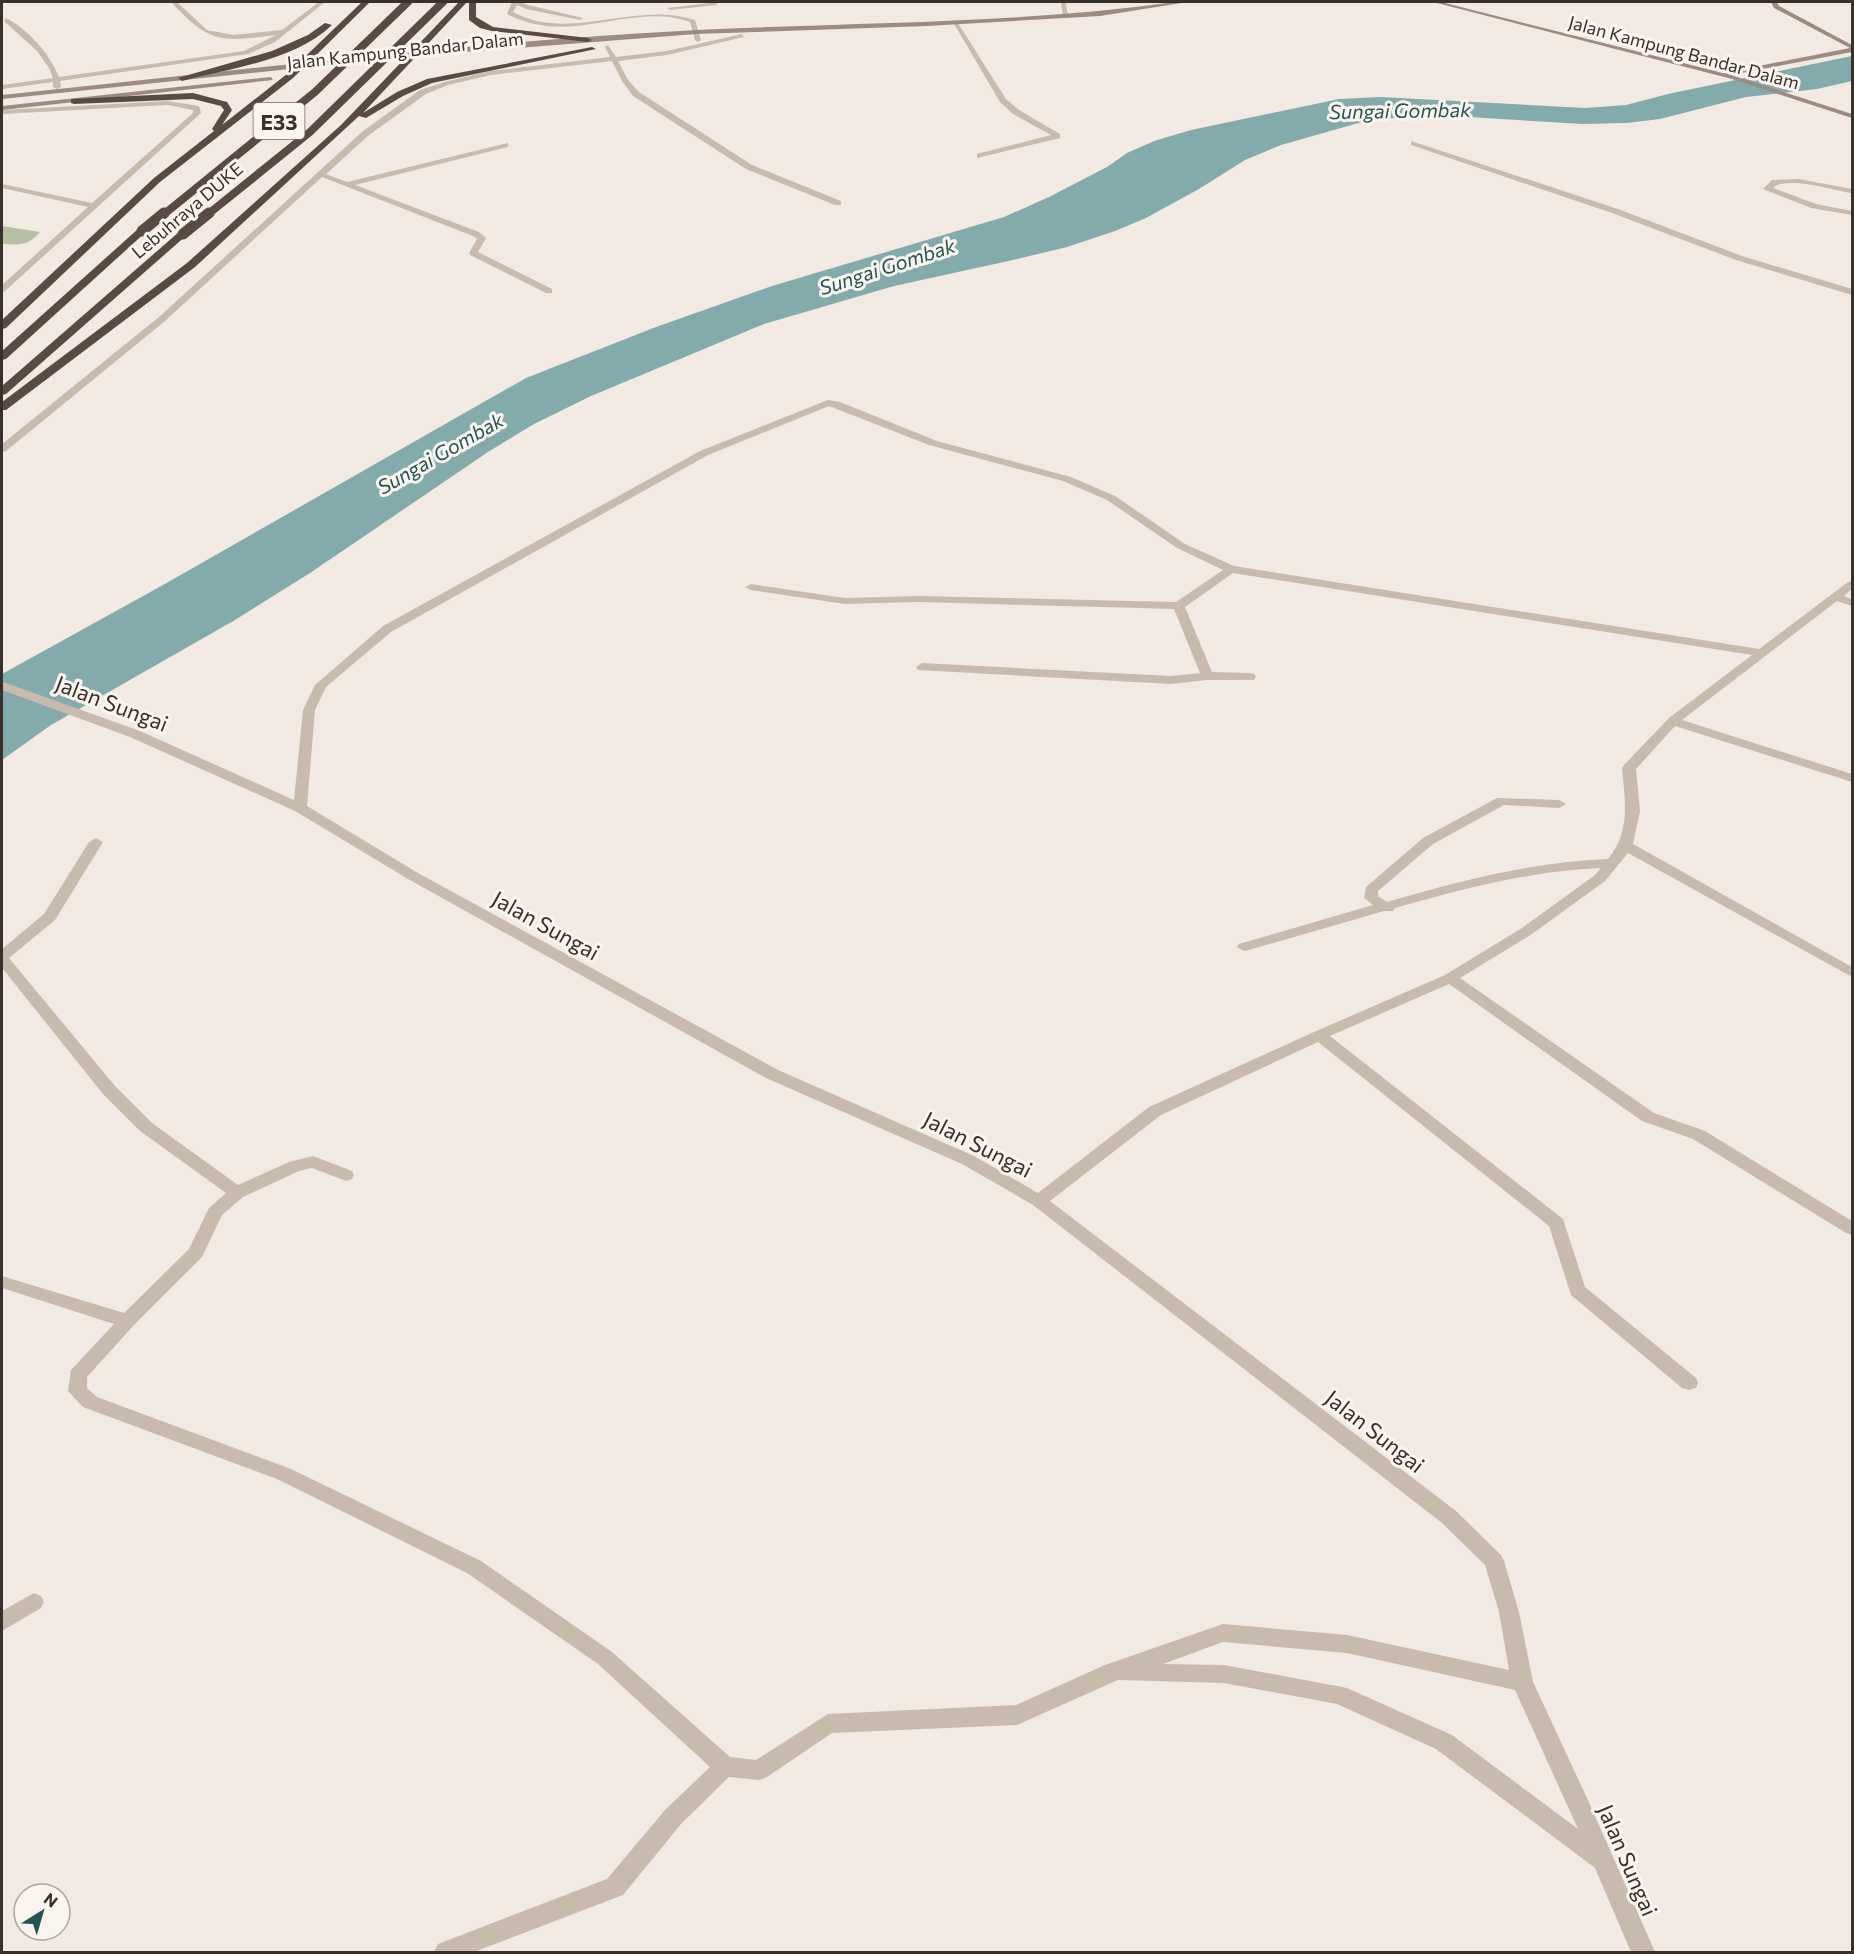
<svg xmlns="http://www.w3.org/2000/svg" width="1854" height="1954" font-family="Commissioner,sans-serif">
<rect width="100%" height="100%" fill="#f2eae2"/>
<path fill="#b6c0a3" d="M 2,226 L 40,232 C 29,246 18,245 2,244 Z"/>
<path fill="#83abac" d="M 1852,56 L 1852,81 L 1817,89 L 1746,97 L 1660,119 L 1627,123 L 1582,124 L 1436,115 L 1369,120 L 1281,145 L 1245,160 L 1199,189 L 1146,218 L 1115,231 L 1067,247 L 1013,260 L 894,286 L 764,324 L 591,396 L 534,424 L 488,452 L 310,573 L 235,620 L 51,725 L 2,760 L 2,674 L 163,585 L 526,378 L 656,327 L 772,286 L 1004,217 L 1049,197 L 1107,167 L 1127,153 L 1154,141 L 1191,130 L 1339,99 L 1381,97 L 1585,108 L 1626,105 L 1668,94 Z"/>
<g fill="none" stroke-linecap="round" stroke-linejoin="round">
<g fill="#c9baae" fill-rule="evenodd">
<path d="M 171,2 L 177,2 L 207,30 L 233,35 L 282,30 L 319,2 L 325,2 L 275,42 L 248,54 L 60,81 L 61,87 L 57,89 L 53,87 L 53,82 L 2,89 L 2,85 L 53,78 L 49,68 L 37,51 L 4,21 L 6,18 C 28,29 50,54 59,77 L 244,51 L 276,35 C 221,42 210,44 171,2 Z"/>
<path d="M 512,2 L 520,2 L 528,5 L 583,18 L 580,20 L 526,9 L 517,5 L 513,12 C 570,43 635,0 695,20 L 701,40 L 698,42 L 695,40 L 690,22 C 629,1 572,48 507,14 Z"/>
<path d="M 718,2 L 716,5 L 670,10 L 667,8 Z"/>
<path d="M 1061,2 L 1068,2 L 1066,4 L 1068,17 L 1063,16 Z"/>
<path d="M 956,20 L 1006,99 L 1019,110 L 1060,134 L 1060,138 L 977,158 L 977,154 L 1051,135 L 1013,114 L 1000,102 L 953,22 Z"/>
<path d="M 742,34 L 744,37 L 667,55 L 618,61 L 628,80 L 639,92 L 752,165 L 841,201 L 841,205 L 835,205 L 746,169 L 633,96 L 622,81 L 612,61 L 491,75 L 448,85 L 426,94 L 369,135 L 326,174 L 347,182 L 508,143 L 508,147 L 355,185 L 479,232 L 486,238 L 478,252 L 552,289 L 552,293 L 546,293 L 470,255 L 469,253 L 477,239 L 473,236 L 322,177 L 165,321 L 6,451 L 2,452 L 2,444 L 159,317 L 363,131 L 420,90 L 444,82 L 491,71 L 610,57 L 605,47 L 608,45 L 616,57 L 667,51 Z"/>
<path d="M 168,101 L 199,106 L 201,113 L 5,291 L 2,292 L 2,285 L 88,207 L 2,188 L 2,184 L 92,203 L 193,113 L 193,110 L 168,105 L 2,114 L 2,110 Z"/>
<path d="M 1411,141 L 1618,209 L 1742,256 L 1852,289 L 1852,295 L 1736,260 L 1612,213 L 1411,145 Z"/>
<path d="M 1799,179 L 1852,189 L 1852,193 C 1834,191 1787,175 1773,188 L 1816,204 L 1852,211 L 1852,215 L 1811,208 L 1763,189 L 1772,180 Z"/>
<path d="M 828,400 L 840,402 L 937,441 L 1071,477 L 1115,496 L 1185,544 L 1234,566 L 1759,649 L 1848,582 L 1852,581 L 1852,589 L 1844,596 L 1852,599 L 1852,606 L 1837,601 L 1682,720 L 1852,774 L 1852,782 L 1675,726 L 1636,769 L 1640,811 L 1633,844 L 1852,967 L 1852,977 L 1628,853 L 1605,881 L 1532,934 L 1460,978 L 1654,1113 L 1705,1131 L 1852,1221 L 1852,1235 L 1846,1233 L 1693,1139 L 1642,1121 L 1449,984 L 1330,1036 L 1563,1219 L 1585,1287 L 1696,1378 L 1698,1383 L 1696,1388 L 1689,1390 L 1682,1388 L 1571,1295 L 1549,1226 L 1318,1042 L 1161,1115 L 1050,1201 L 1456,1511 L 1501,1555 L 1504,1561 L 1519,1612 L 1533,1682 L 1587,1798 L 1655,1952 L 1631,1952 L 1595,1868 L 1436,1749 L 1337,1704 L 1224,1683 L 1118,1680 L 1017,1725 L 832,1733 L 767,1777 L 759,1780 L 729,1777 L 681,1824 L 623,1895 L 474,1952 L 434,1952 L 438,1944 L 607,1879 L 665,1810 L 710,1767 L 598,1664 L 467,1573 L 277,1479 L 83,1407 L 68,1391 L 71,1370 L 114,1324 L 2,1288 L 2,1276 L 124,1313 L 189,1249 L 209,1208 L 226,1193 L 140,1131 L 103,1094 L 2,968 L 2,949 L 44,914 L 89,842 L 96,838 L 103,842 L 55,920 L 9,958 L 115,1086 L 152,1123 L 238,1185 L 289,1162 L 313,1156 L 352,1171 L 354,1175 L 352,1179 L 346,1181 L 312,1168 L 299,1171 L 243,1197 L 222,1215 L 202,1257 L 133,1326 L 87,1377 L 87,1388 L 97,1397 L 291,1469 L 481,1561 L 612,1652 L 730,1757 L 756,1760 L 828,1714 L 1016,1705 L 1105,1665 L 1223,1624 L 1347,1635 L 1509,1670 L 1499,1612 L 1485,1565 L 1442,1523 L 1033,1205 L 962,1164 L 766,1078 L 408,879 L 295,811 L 130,737 L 2,690 L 2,682 L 6,683 L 140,731 L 294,800 L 303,710 L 315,685 L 383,626 L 700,451 ZM 829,406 L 929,445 L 1063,481 L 1107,500 L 1177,548 L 1223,570 L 1176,602 L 920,596 L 845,598 L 751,584 L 745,587 L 751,590 L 845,604 L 920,602 L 1174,609 L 1200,673 L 1171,676 L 922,663 L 916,667 L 918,670 L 1171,684 L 1207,680 L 1254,680 L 1256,677 L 1254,674 L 1250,673 L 1212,672 L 1185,607 L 1233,573 L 1752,655 L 1669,718 L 1624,765 L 1622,768 C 1625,801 1631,831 1608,859 C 1532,862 1460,881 1387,902 L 1378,896 L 1378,891 L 1433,844 L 1504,805 L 1559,808 L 1566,804 L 1559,800 L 1497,798 L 1423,838 L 1366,887 L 1364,898 L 1373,905 L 1239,944 L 1237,947 L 1244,951 L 1249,950 L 1384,911 L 1393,911 L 1395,908 C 1463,889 1530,871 1601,868 L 1595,875 L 1522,928 L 1445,975 L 1314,1032 L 1149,1107 L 1038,1193 L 974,1156 L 778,1070 L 418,873 L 307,806 L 315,710 L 326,687 L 391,632 L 708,455 ZM 1223,1642 L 1347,1653 L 1515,1690 L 1578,1829 L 1452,1735 L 1347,1688 L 1224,1665 L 1163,1664 Z"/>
<path d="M 34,1593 L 41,1596 L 44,1602 L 41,1608 L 2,1631 L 2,1611 Z"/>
</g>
<g fill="#9d8a80" fill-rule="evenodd">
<path d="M 1175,2 L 1188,2 L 1100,16 L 927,26 L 696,34 L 414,56 L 2,99 L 2,95 C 233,71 465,42 697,30 C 857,22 1017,24 1175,2 Z"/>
<path d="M 1433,2 L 1441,2 L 1723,73 L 1850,48 L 1774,8 L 1771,2 L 1777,2 L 1779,6 L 1852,45 L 1852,52 L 1731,75 L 1852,114 L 1852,118 L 1732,79 Z"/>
<path d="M 271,77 L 273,80 L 2,110 L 2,106 Z"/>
</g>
<g fill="#594a44" fill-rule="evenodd">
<path d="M 362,2 L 370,2 L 293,78 L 160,182 L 6,328 L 2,329 L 2,320 L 154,178 L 214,131 L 212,129 L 224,110 L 221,106 L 193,99 L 74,104 L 71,103 L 71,99 L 193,93 L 227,102 L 232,110 L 222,125 L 287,74 Z"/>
<path d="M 459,2 L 467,2 L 363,113 L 397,92 L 427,79 L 592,47 L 596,49 L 432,83 L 403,96 L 366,118 L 359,116 L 195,267 L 6,410 L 2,410 L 2,402 L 187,263 L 341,125 Z"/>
<path d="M 469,2 L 476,2 L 476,17 L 493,27 L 588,38 L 592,40 L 588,42 L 492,31 L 480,28 L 469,20 Z"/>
<path d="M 325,23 L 332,25 C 294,61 231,68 182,81 L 178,78 L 272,51 L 308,35 Z"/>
<path d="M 138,229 L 147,231 L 6,359 L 2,360 L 2,351 Z"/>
<path d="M 179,232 L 188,234 L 6,394 L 2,395 L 2,386 Z"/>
</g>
<g stroke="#594a44" stroke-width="8">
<path d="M 163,215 L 315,92 L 408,2"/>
<path d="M 207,215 L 310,132 L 443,2"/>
</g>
<g stroke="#594a44" stroke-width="11">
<path d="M 142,231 L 164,213"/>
<path d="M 183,234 L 209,213"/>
</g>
</g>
<g text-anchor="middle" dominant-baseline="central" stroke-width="6" stroke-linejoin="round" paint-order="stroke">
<g font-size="18" fill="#39302c" stroke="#f9f4ee">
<text transform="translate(405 50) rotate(-6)">Jalan Kampung Bandar Dalam</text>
<text transform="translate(1684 52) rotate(15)">Jalan Kampung Bandar Dalam</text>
<text transform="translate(187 210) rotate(-40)">Lebuhraya DUKE</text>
</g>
<g font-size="20" font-style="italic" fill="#255457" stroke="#f9f4ee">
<text transform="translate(1400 110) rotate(-1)">Sungai Gombak</text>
<text transform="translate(887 266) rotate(-18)">Sungai Gombak</text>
<text transform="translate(440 453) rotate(-30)">Sungai Gombak</text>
</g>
<rect fill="#f9f4ee" stroke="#736b66" stroke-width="1.5" x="253.5" y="103" width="51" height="36" rx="4.5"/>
<g font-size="21" font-weight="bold" fill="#39302c">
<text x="279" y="121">E33</text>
</g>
<g font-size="22" fill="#39302c" stroke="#f9f4ee">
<text transform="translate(112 703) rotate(21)">Jalan Sungai</text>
<text transform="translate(546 925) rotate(29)">Jalan Sungai</text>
<text transform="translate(978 1144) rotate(27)">Jalan Sungai</text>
<text transform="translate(1375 1431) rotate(38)">Jalan Sungai</text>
<text transform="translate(1628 1860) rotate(67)">Jalan Sungai</text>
</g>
</g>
<rect width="1854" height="1954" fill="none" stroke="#39302c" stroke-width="6"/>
<g transform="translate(42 1912) rotate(37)"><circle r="28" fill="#f9f4ee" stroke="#aca6a0" stroke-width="1.5"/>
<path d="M0-4.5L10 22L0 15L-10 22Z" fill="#255457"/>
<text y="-9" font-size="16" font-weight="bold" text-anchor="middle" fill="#39302c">N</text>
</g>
</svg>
